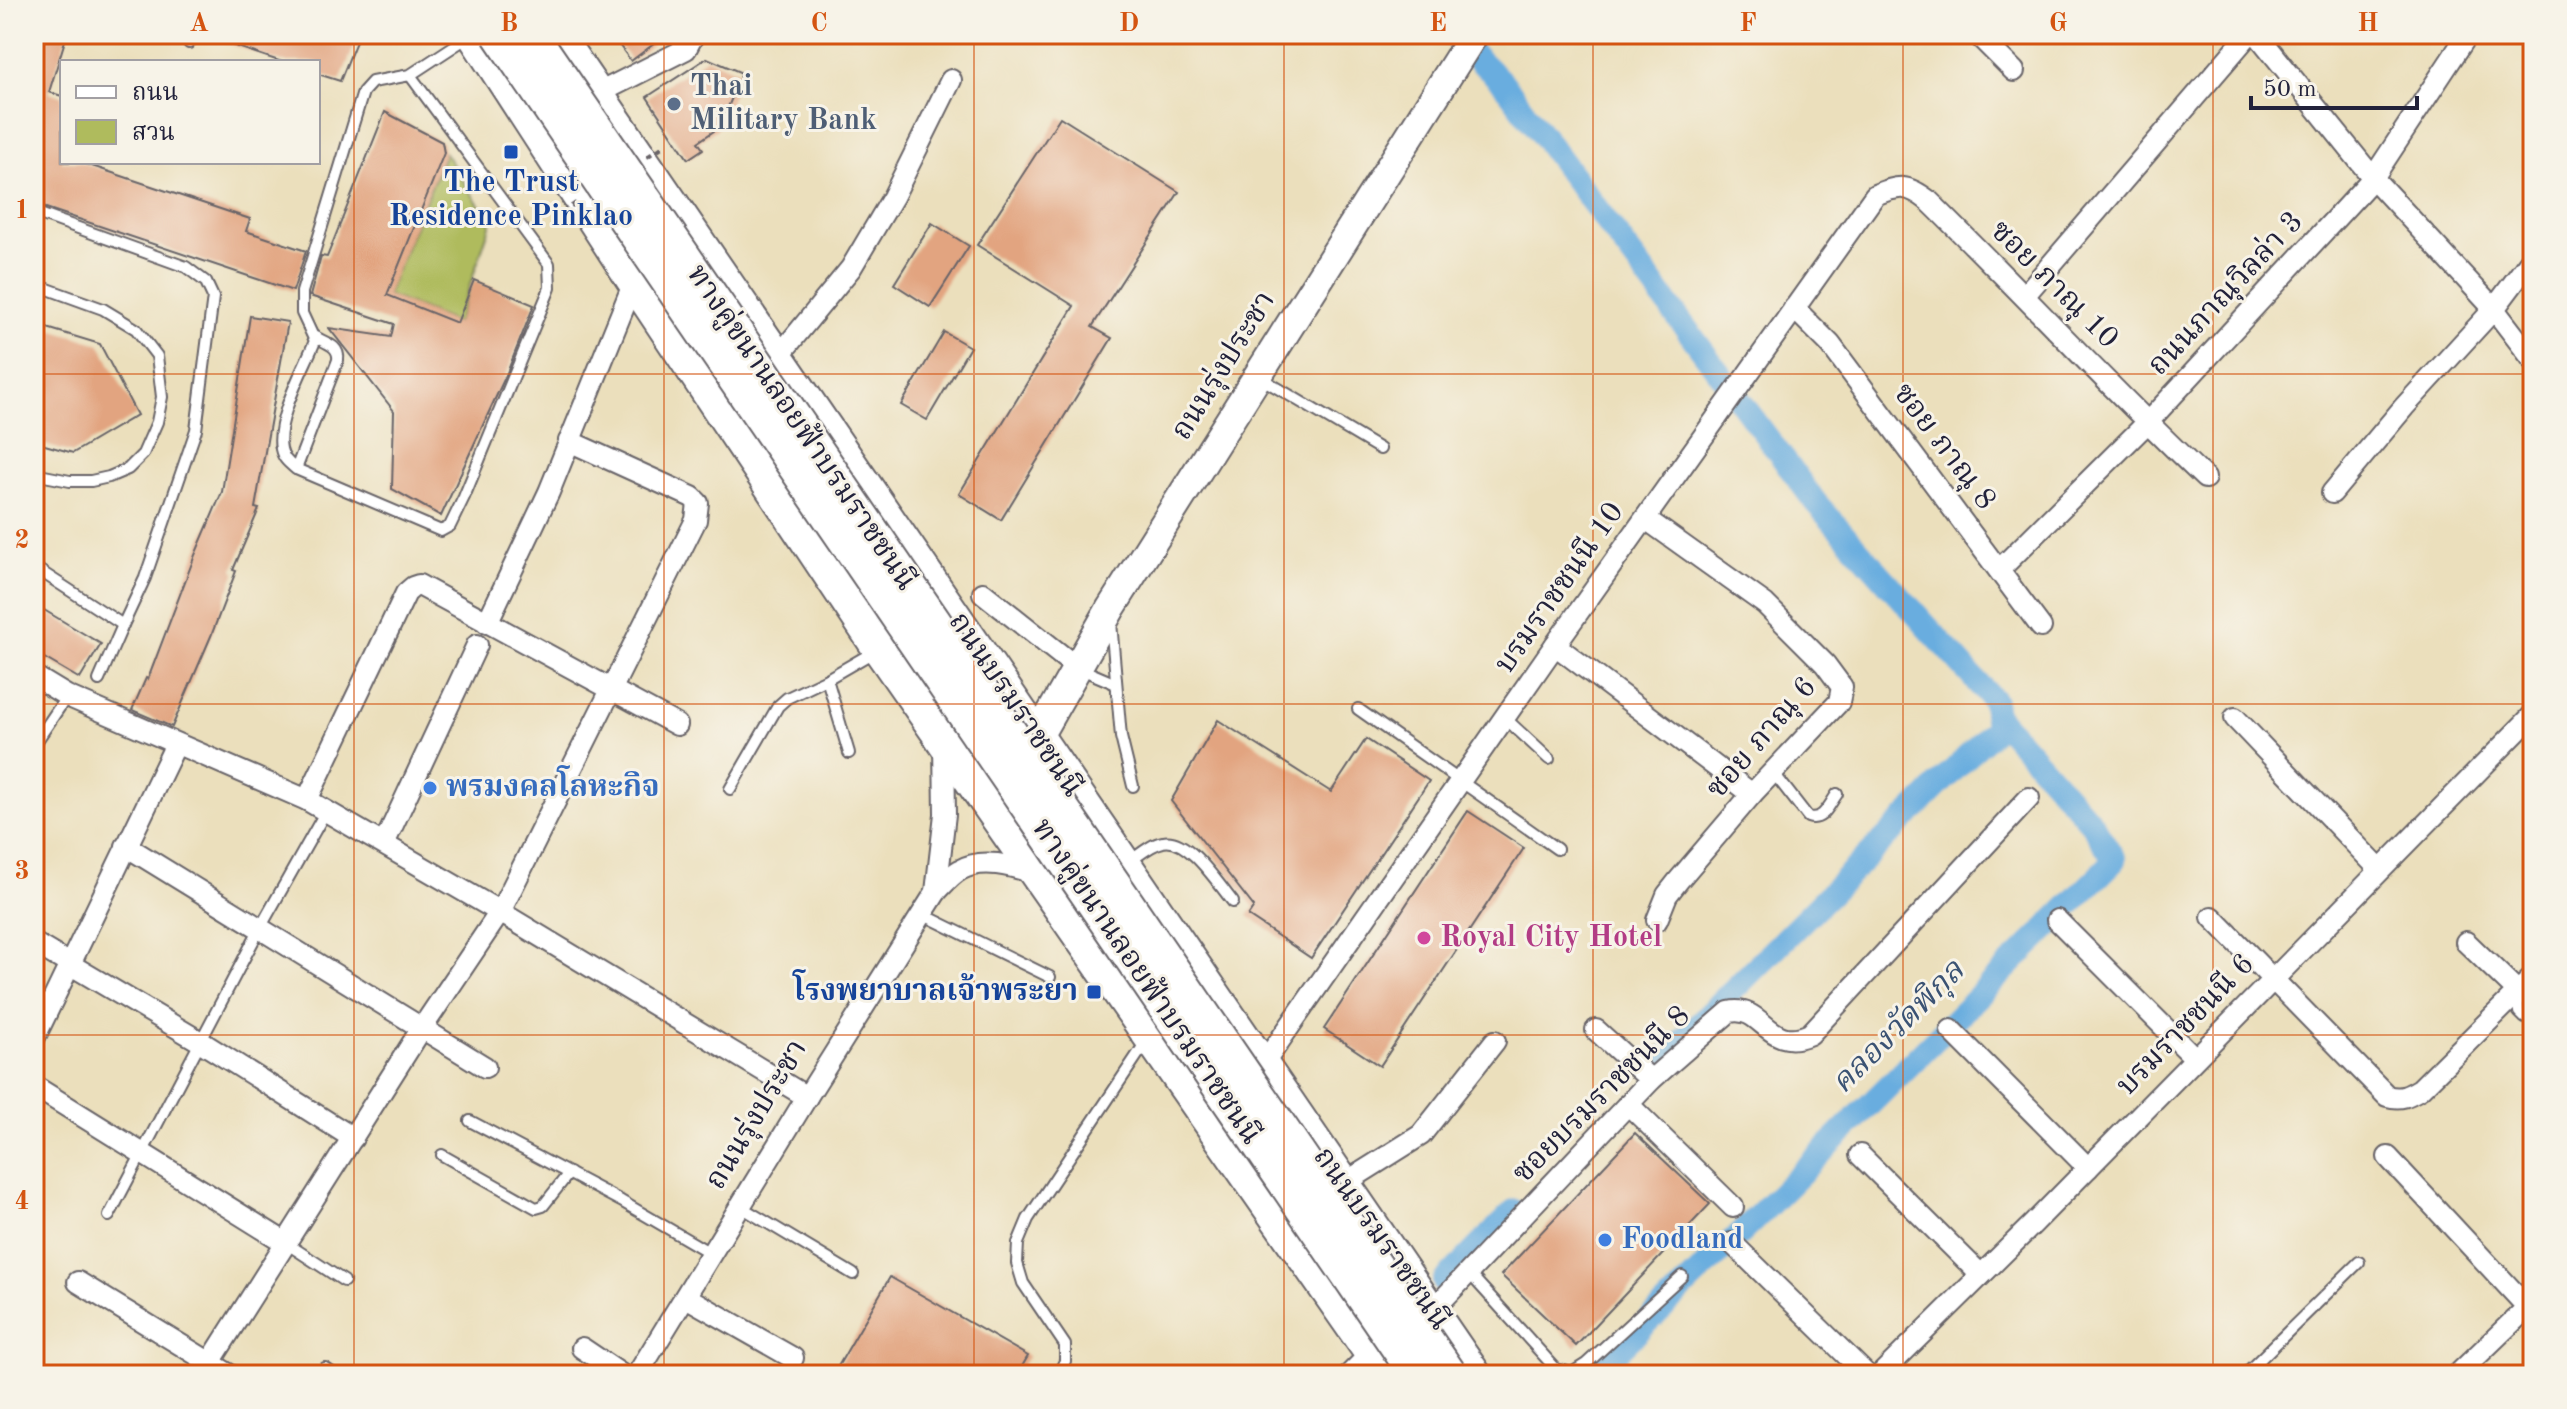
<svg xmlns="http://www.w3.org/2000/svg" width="2567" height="1409" font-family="'Old Standard TT','Noto Serif Thai',serif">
<rect width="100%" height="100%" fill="#f7f3e8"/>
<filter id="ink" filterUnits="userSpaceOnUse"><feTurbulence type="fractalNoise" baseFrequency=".0125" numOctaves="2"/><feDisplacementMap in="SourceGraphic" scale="16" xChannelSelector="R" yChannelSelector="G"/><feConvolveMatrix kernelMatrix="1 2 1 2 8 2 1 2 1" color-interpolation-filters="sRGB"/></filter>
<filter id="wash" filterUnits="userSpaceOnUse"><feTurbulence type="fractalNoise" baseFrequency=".006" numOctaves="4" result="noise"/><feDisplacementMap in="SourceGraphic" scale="32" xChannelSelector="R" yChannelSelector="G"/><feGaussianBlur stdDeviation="1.8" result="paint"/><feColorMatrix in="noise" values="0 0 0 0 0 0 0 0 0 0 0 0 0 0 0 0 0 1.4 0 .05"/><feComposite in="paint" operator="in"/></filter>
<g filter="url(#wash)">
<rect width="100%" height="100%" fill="#ebdfbc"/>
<path fill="#afbb5d" stroke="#686e4c" stroke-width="2" d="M 445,153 L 491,223 L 457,323 L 387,295 Z"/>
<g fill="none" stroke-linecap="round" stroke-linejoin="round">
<g stroke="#69addf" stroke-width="24">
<path d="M 1452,34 L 1504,84 L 1816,503 L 1994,701 L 1997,727 L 1669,1054"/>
<path d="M 1444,1282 L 1514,1211"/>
<path d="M 1593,1375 L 1758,1216 L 2115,860 L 2092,824 L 1995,714"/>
</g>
</g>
<g id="blocks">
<g fill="#e2a480">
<path d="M 34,34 L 67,34 L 49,92 L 62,96 L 62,162 L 80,162 L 250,219 L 246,231 L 306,251 L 293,291 L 34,204 Z"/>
<path d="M 208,34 L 359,34 L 340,81 L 318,74 L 318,62 L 282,62 L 208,37 Z"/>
<path d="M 611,34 L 667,34 L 631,61 Z"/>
<path d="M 707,58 L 742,73 L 724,117 L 727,122 L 698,142 L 703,149 L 688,159 L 647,97 Z"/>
<path d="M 385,112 L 442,142 L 444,153 L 387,295 L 457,323 L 474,280 L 534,305 L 506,375 L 441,516 L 392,489 L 394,411 L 329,328 L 391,337 L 394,324 L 310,296 L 321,256 L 327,257 Z"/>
<path d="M 1060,117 L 1179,192 L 1092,327 L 1112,338 L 1001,520 L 959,494 L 1074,306 L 977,245 Z"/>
<path d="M 932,223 L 969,246 L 930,307 L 894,284 Z"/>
<path d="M 250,316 L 288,322 L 255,508 L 259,509 L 233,570 L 236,571 L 211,636 L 172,727 L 132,710 L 146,678 L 148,679 L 195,555 L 222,492 Z"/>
<path d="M 34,324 L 100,344 L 137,415 L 73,453 L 34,442 Z"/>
<path d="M 944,332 L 970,347 L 927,420 L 901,405 Z"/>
<path d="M 34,604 L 101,644 L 80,679 L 34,652 Z"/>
<path d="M 1218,720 L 1331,792 L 1366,739 L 1429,781 L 1311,958 L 1248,916 L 1254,907 L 1171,801 Z"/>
<path d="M 1468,811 L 1524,848 L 1380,1066 L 1324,1029 Z"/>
<path d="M 1635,1133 L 1710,1204 L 1576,1346 L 1501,1275 Z"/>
<path d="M 890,1277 L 1028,1356 L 1017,1375 L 833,1375 Z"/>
</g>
</g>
</g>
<g filter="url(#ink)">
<use href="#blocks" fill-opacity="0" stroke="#686468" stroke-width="2"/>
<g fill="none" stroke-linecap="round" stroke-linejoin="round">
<defs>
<g id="lane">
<path d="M 189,43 L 193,34"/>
<path d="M 410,75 L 549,264 L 550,288 L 464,497 L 450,526 L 441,531 L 296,469 C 289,463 283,459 281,449 C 275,420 304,368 315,341 L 302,313 L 302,292 L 363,92 L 372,82 L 410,75 L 471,35"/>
<path d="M 34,212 L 186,267 L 206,282 L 213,297 L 196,430 L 145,578 L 123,625 L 34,567"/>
<path d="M 34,284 L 103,309 L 136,329 L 157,356 L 162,397 L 157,422 L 143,454 L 128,469 L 109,477 L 91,481 L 70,481 L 34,474"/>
<path d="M 1259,377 L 1380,449"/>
<path d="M 296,469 L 338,360 C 340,346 326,343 315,337"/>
<path d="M 1111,622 L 1121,737 L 1133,786"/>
<path d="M 1081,669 L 1116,684"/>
<path d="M 827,679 L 849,753"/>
<path d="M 99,680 L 123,625"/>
<path d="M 1358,709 L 1557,849"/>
<path d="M 1505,718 L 1549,759"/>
<path d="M 34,745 L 67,696"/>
<path d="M 1773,772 L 1808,817 C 1823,822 1829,805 1837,794"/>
<path d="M 730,789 L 778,706 L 787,698 L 827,679 L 877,650"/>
<path d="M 1129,862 C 1139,855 1151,844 1163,842 C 1188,836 1218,884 1233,902"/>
<path d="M 922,914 L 1050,977"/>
<path d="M 2518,994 L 2519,1012 L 2525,1018"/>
<path d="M 470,1121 L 621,1201 L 712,1254"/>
<path d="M 442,1155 L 536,1208 L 543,1206 L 569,1173"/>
<path d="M 741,1207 L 853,1274"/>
<path d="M 109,1216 L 260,928 L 326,811"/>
<path d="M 286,1243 L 344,1281"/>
<path d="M 1469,1273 L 1556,1369 L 1572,1373 L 1586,1364 L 1682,1276"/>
<path d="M 325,1368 L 335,1375"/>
<path d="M 1058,1375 L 1065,1361 L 1065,1345 L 1023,1283 L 1017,1263 L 1018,1243 L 1028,1219 L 1146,1042"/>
<path d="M 2244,1375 L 2359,1262"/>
</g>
<g id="street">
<path d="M 1977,34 L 2014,71"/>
<path d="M 2257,34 L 2373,178 L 2494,309 L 2533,360"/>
<path d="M 597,94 L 686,49 L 694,34"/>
<path d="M 2025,295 L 2249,34"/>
<path d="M 1794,308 L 1830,344 L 2041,627"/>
<path d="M 778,357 L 851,268 L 893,197 L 951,80"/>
<path d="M 2332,493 L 2404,407 L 2494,309 L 2533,257"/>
<path d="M 1646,519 L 1765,604 L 1825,664 L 1842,687 L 1839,702 L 1752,794 L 1678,881 L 1667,895 L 1657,920"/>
<path d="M 1999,570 L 2147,423 L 2373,178 L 2468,34"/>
<path d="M 983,593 L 1076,667"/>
<path d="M 487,623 L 549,492 L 634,282"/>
<path d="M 1555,645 L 1752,794"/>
<path d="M 34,676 L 67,696 L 307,800 L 500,912 L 807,1097"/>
<path d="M 2235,718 L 2380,870"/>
<path d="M 307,800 L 406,593 L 413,587 L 419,585 L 677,725"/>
<path d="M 384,844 L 477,645"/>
<path d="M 126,846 L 485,1067"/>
<path d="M 936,892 L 945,814 L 944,744"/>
<path d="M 2212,917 L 2387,1096 C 2401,1100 2408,1096 2420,1089 L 2533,977"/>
<path d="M 2057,920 L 2195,1058"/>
<path d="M 2466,942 L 2518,992"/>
<path d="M 34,943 L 201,1042 L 353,1138"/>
<path d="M 1596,1030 L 1651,1080"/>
<path d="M 1951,1030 L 2088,1168"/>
<path d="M 34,1039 L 176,744"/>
<path d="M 1262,1066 L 1555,645 L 1875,195 C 1900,185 1907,184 1929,201 C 2022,292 2110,388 2205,478"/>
<path d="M 34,1086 L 286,1243"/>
<path d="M 1628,1104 L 1733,1207"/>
<path d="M 1860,1155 L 1981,1275"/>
<path d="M 2388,1157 L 2533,1313"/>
<path d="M 1343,1184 L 1421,1135 L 1495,1041"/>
<path d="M 1732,1243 L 1867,1375"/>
<path d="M 78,1282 L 230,1375"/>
<path d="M 686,1297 L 793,1358"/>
<path d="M 1431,1312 L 1651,1080 L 1729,1012 C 1764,1004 1767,1053 1810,1034 L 2029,798"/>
<path d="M 582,1348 L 622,1375"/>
<path d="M 202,1375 L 422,1028 L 500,912 L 696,520 L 698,503 L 692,497 L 569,441"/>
<path d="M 637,1375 L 807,1097 L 936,892 C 943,885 951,875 960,870 C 982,857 1012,866 1034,873"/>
<path d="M 1349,1375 L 1371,1353"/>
<path d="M 1880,1375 L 2034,1223 L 2533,715"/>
<path d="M 2457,1375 L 2533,1302"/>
</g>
<path id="secondary" d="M 1037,738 L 1111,608 L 1474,34"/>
<g id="primary">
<path d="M 473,34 L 634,282 L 879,649 L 1386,1375"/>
<path d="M 556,34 L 1475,1375"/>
</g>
</defs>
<use href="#lane" stroke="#686468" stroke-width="14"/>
<use href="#street" stroke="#686468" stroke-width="24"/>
<use href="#secondary" stroke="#686468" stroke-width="32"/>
<use href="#primary" stroke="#686468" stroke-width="36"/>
<use href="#lane" stroke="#fff" stroke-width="10"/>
<use href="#street" stroke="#fff" stroke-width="20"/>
<use href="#secondary" stroke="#fff" stroke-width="28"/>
<use href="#primary" stroke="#fff" stroke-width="32"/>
<defs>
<g id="primary-bridge">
<path d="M 498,34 L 1416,1375"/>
<path d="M 532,34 L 1451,1375"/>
</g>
</defs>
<use href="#primary-bridge" stroke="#686468" stroke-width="36" stroke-linecap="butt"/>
<g stroke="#686468" stroke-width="4" stroke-dasharray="6 6" stroke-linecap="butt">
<path d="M 647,157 L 665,145"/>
<path d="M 561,213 L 579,201"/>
</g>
<use href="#primary-bridge" stroke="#fff" stroke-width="32"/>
</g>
</g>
<path fill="none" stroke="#d45411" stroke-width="2" stroke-opacity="0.55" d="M 354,34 L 354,1375M 664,34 L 664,1375M 974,34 L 974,1375M 1284,34 L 1284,1375M 1593,34 L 1593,1375M 1903,34 L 1903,1375M 2213,34 L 2213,1375M 34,374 L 2533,374M 34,704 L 2533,704M 34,1035 L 2533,1035"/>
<circle fill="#5c6f8a" stroke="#f7f3e8" stroke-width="3" cx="674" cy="104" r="8"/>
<g fill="#1a4fb4" stroke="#f7f3e8" stroke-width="3">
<rect x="503" y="144" width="16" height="16" rx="4"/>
<rect x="1086" y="984" width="16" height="16" rx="4"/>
</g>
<g fill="#3f7fe0" stroke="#f7f3e8" stroke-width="3">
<circle cx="430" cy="788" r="8"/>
<circle cx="1605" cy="1240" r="8"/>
</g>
<circle fill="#d1479c" stroke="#f7f3e8" stroke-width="3" cx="1424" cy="938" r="8"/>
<g text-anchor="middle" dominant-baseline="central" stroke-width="6" stroke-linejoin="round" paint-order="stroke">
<g font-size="30" font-weight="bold" fill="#4e5e75" stroke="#f7f3e8" text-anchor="start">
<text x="690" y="87">Thai<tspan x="690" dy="34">Military Bank</tspan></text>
</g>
<g font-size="30" font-weight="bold" fill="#164399" stroke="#f7f3e8">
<text x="511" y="183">The Trust<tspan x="511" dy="34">Residence Pinklao</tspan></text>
<text x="1078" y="992" text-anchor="end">โรงพยาบาลเจ้าพระยา</text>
</g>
<g font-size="30" fill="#22223b" stroke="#f7f3e8">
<text transform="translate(2054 285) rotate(45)">ซอย ภาณุ 10</text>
<text transform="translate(2226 294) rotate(-47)">ถนนภาณุวิลล่า 3</text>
<text transform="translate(1224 366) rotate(-58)">ถนนรุ่งประชา</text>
<text transform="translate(801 428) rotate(56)">ทางคู่ขนานลอยฟ้าบรมราชชนนี</text>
<text transform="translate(1944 447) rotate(53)">ซอย ภาณุ 8</text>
<text transform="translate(1560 588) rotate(-55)">บรมราชชนนี 10</text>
<text transform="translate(1015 705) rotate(56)">ถนนบรมราชชนนี</text>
<text transform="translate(1762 738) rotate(-49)">ซอย ภาณุ 6</text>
<text transform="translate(1146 982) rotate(56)">ทางคู่ขนานลอยฟ้าบรมราชชนนี</text>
<text transform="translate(2186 1025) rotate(-46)">บรมราชชนนี 6</text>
<text transform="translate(1602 1095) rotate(-45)">ซอยบรมราชชนนี 8</text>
<text transform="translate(757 1115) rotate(-59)">ถนนรุ่งประชา</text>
<text transform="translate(1381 1239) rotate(55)">ถนนบรมราชชนนี</text>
</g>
<g font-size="30" font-weight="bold" fill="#366cbe" stroke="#f7f3e8" text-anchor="start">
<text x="446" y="788">พรมงคลโลหะกิจ</text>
<text x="1621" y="1240">Foodland</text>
</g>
<g font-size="30" font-weight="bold" fill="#b23c85" stroke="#f7f3e8" text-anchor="start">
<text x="1440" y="938">Royal City Hotel</text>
</g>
<g font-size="32" font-style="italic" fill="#3b5374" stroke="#f7f3e8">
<text transform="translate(1899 1028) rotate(-45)">คลองวัดพิกุล</text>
</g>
</g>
<rect width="2567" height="1409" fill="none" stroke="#f7f3e8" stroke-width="88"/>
<rect x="60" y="60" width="260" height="104" fill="#f7f3e8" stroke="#a29fa3" stroke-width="2"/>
<rect x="76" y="86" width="40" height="12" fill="#ffffff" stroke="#a29fa3" stroke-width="2"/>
<text x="132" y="100" font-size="24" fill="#22223b">ถนน</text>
<rect x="76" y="120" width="40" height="24" fill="#afbb5d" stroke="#a29fa3" stroke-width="2"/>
<text x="132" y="140" font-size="24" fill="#22223b">สวน</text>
<path d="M2251 96v12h166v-12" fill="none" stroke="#22223b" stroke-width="4"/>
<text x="2263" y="96" font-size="24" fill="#22223b" stroke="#f7f3e8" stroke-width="6" paint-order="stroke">50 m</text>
<rect x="44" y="44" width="2479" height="1321" fill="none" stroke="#d45411" stroke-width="3"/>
<g font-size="26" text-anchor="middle" font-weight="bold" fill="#d45411">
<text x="199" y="31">A</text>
<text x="509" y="31">B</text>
<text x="819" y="31">C</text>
<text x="1129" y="31">D</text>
<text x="1438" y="31">E</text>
<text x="1748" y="31">F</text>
<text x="2058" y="31">G</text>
<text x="2368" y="31">H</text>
<text x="22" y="218">1</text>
<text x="22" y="548">2</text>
<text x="22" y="879">3</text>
<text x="22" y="1209">4</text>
</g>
</svg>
